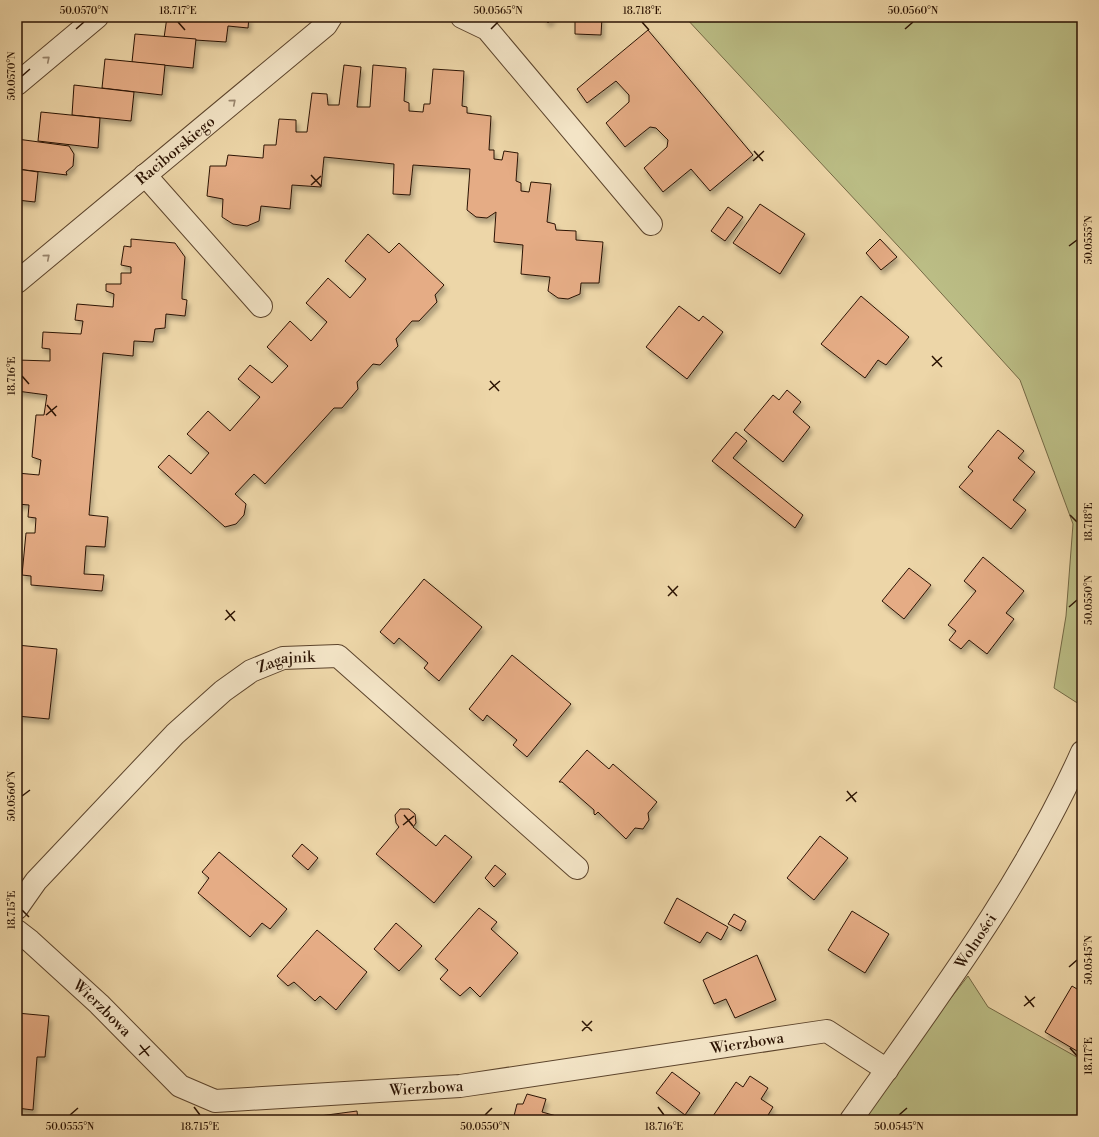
<svg xmlns="http://www.w3.org/2000/svg" width="1099" height="1137" font-family="'Libre Bodoni',serif">
<defs>
<filter id="shadow"><feDropShadow dx="2.5" dy="4.5" stdDeviation="2" flood-color="#0004"/></filter>
</defs>
<rect width="100%" height="100%" fill="#edd6a8"/>
<filter id="stains"><feTurbulence type="fractalNoise" baseFrequency=".005" numOctaves="4"/><feColorMatrix values="0 0 0 0 .2 0 0 0 0 .09 0 0 0 0 .02 0 0 0 .5 -.17"/></filter>
<radialGradient id="worn" r=".72"><stop offset=".6" stop-color="#630" stop-opacity="0"/><stop offset="1" stop-color="#630" stop-opacity=".3"/></radialGradient>
<g fill="#bbbd85" stroke="#736844">
<path d="M 685,17 L 1082,17 L 1082,706 L 1054,688 L 1066,616 L 1073,524 L 1020,380 L 912,261 Z"/>
<path d="M 968,976 L 988,1007 L 1082,1060 L 1082,1120 L 856,1120 Z"/>
</g>
<g fill="#e5ac85" stroke="#2b1303" filter="url(#shadow)">
<path d="M 167,17 L 249,17 L 248,28 L 228,26 L 226,42 L 164,38 Z"/>
<path d="M 543,17 L 554,17 L 548,23 Z"/>
<path d="M 575,17 L 602,17 L 601,35 L 575,34 Z"/>
<path d="M 648,30 L 753,155 L 710,191 L 691,169 L 663,192 L 644,168 L 667,147 L 668,140 L 656,128 L 650,127 L 625,147 L 606,123 L 629,102 L 629,95 L 616,81 L 587,103 L 577,89 Z"/>
<path d="M 135,34 L 196,39 L 193,68 L 132,62 Z"/>
<path d="M 105,59 L 165,65 L 162,95 L 102,88 Z"/>
<path d="M 344,65 L 361,67 L 357,107 L 370,107 L 373,65 L 406,68 L 404,101 L 409,103 L 409,111 L 423,112 L 424,104 L 430,104 L 433,69 L 464,71 L 462,106 L 467,107 L 467,113 L 491,116 L 489,150 L 494,150 L 494,159 L 502,160 L 504,151 L 518,153 L 516,181 L 521,183 L 521,191 L 529,192 L 531,182 L 551,184 L 547,222 L 555,224 L 556,230 L 576,231 L 576,240 L 603,242 L 599,283 L 581,283 L 580,294 L 568,299 L 558,298 L 548,291 L 550,277 L 521,274 L 523,245 L 494,242 L 496,212 L 487,218 L 476,217 L 467,210 L 470,169 L 413,165 L 410,195 L 393,194 L 394,164 L 324,157 L 321,187 L 292,185 L 290,209 L 261,206 L 259,221 L 247,226 L 233,224 L 222,217 L 223,199 L 207,196 L 210,166 L 226,166 L 228,155 L 263,158 L 264,145 L 276,145 L 279,119 L 296,120 L 296,132 L 307,132 L 312,93 L 327,94 L 328,105 L 339,105 Z"/>
<path d="M 74,85 L 134,92 L 131,121 L 72,115 Z"/>
<path d="M 41,112 L 100,118 L 98,148 L 38,141 Z"/>
<path d="M 17,139 L 69,146 L 74,154 L 73,166 L 66,172 L 67,175 L 17,169 Z"/>
<path d="M 17,169 L 38,172 L 35,202 L 17,200 Z"/>
<path d="M 760,204 L 805,234 L 780,274 L 733,243 Z"/>
<path d="M 728,207 L 743,217 L 725,241 L 711,231 Z"/>
<path d="M 368,234 L 389,253 L 399,243 L 444,285 L 435,295 L 437,302 L 419,321 L 412,321 L 396,339 L 398,346 L 380,365 L 373,364 L 357,382 L 358,389 L 342,408 L 334,408 L 265,484 L 254,474 L 235,494 L 246,504 L 244,515 L 236,524 L 225,527 L 158,467 L 169,455 L 191,474 L 209,453 L 187,434 L 208,411 L 230,431 L 260,397 L 238,379 L 250,365 L 272,383 L 288,366 L 267,347 L 290,321 L 311,341 L 327,322 L 306,303 L 328,278 L 350,298 L 366,279 L 345,261 Z"/>
<path d="M 131,239 L 175,243 L 185,257 L 182,293 L 182,299 L 187,300 L 185,316 L 166,314 L 165,328 L 155,329 L 153,342 L 134,341 L 133,356 L 103,353 L 89,515 L 108,517 L 105,547 L 86,546 L 84,574 L 104,575 L 102,591 L 31,585 L 31,576 L 22,575 L 26,533 L 35,533 L 36,518 L 28,517 L 29,505 L 17,504 L 17,473 L 39,475 L 41,460 L 32,457 L 36,415 L 44,415 L 47,395 L 17,391 L 17,360 L 50,361 L 50,349 L 42,348 L 43,332 L 81,334 L 83,321 L 75,320 L 77,304 L 113,307 L 114,294 L 106,291 L 106,284 L 121,284 L 121,273 L 131,273 L 131,267 L 121,265 L 124,246 L 131,247 Z"/>
<path d="M 880,239 L 897,257 L 881,270 L 866,253 Z"/>
<path d="M 861,296 L 909,337 L 886,365 L 878,360 L 865,378 L 821,344 Z"/>
<path d="M 679,306 L 699,321 L 703,316 L 723,332 L 687,379 L 646,347 Z"/>
<path d="M 787,390 L 801,402 L 793,412 L 810,427 L 783,462 L 744,430 L 773,395 L 779,400 Z"/>
<path d="M 998,430 L 1024,451 L 1018,458 L 1035,472 L 1013,500 L 1026,510 L 1011,529 L 959,487 L 973,471 L 968,467 Z"/>
<path d="M 736,432 L 747,441 L 733,458 L 803,515 L 795,528 L 712,461 Z"/>
<path d="M 983,557 L 1024,591 L 1006,613 L 1014,619 L 987,654 L 969,640 L 961,649 L 949,640 L 956,631 L 948,625 L 976,591 L 964,581 Z"/>
<path d="M 909,568 L 931,585 L 904,619 L 882,601 Z"/>
<path d="M 424,579 L 482,627 L 439,681 L 424,668 L 428,663 L 399,638 L 394,644 L 380,632 Z"/>
<path d="M 17,645 L 57,649 L 49,719 L 17,716 Z"/>
<path d="M 512,655 L 571,704 L 527,757 L 513,745 L 517,740 L 487,715 L 483,721 L 469,709 Z"/>
<path d="M 587,750 L 609,769 L 613,764 L 657,802 L 648,813 L 649,820 L 643,829 L 635,828 L 626,839 L 598,812 L 595,815 L 594,814 L 594,810 L 562,782 L 559,782 Z"/>
<path d="M 400,809 L 409,809 L 415,814 L 416,823 L 413,827 L 436,846 L 445,835 L 472,857 L 434,903 L 376,854 L 399,827 L 396,823 L 395,815 Z"/>
<path d="M 820,836 L 848,858 L 814,900 L 787,878 Z"/>
<path d="M 302,844 L 318,858 L 308,870 L 292,856 Z"/>
<path d="M 219,852 L 287,909 L 270,929 L 262,923 L 250,937 L 198,893 L 209,878 L 202,872 Z"/>
<path d="M 495,865 L 506,874 L 494,887 L 485,878 Z"/>
<path d="M 677,898 L 728,927 L 721,940 L 707,932 L 700,943 L 664,923 Z"/>
<path d="M 479,908 L 497,922 L 491,929 L 518,953 L 480,997 L 470,987 L 460,996 L 440,979 L 448,970 L 435,959 Z"/>
<path d="M 852,911 L 889,934 L 865,973 L 828,950 Z"/>
<path d="M 734,914 L 746,921 L 741,931 L 728,924 Z"/>
<path d="M 396,923 L 422,946 L 399,971 L 374,949 Z"/>
<path d="M 317,930 L 367,972 L 336,1010 L 320,996 L 315,1001 L 294,982 L 288,986 L 277,976 Z"/>
<path d="M 757,955 L 776,1000 L 735,1018 L 726,999 L 714,1004 L 703,980 Z"/>
<path d="M 1072,986 L 1082,992 L 1082,1054 L 1045,1032 Z"/>
<path d="M 17,1013 L 49,1016 L 45,1057 L 37,1057 L 33,1110 L 17,1108 Z"/>
<path d="M 672,1072 L 700,1093 L 685,1115 L 656,1093 Z"/>
<path d="M 750,1076 L 768,1088 L 761,1099 L 773,1107 L 765,1120 L 719,1120 L 713,1116 L 736,1082 L 743,1087 Z"/>
<path d="M 527,1094 L 546,1099 L 542,1112 L 560,1117 L 559,1120 L 513,1120 L 517,1104 L 523,1104 Z"/>
<path d="M 357,1111 L 358,1120 L 312,1120 L 312,1117 Z"/>
</g>
<g fill="none" stroke-linecap="round" stroke-linejoin="round">
<defs>
<g id="street">
<path d="M 462,17 L 487,29 L 651,224"/>
<path d="M 17,84 L 97,17"/>
<path d="M 145,175 L 261,306"/>
<path id="s1" d="M 17,282 L 326,25 L 331,17"/>
<path id="s2" d="M 17,908 L 36,881 L 175,734 L 223,691 L 251,671 L 283,658 L 338,656 L 577,868"/>
<path id="s3" d="M 17,931 L 30,941 L 99,1004 L 180,1086 L 215,1101 L 460,1086 L 827,1031 L 887,1070"/>
<path id="s4" d="M 851,1120 C 934,1002 1023,885 1082,752"/>
</g>
</defs>
<use href="#street" stroke="#5c442c" stroke-width="24"/>
<use href="#street" stroke="#f3e4c6" stroke-width="22"/>
</g>
<defs><path id="oneway-chevron" d="M-2-3.5L2.5 0L-2 3.5" fill="none" stroke-width="1.6" stroke-linecap="round" stroke-linejoin="round"/></defs>
<g stroke="#99866e">
<use href="#oneway-chevron" transform="translate(47 59) rotate(-40)"/>
<use href="#oneway-chevron" transform="translate(233 102) rotate(-40)"/>
<use href="#oneway-chevron" transform="translate(47 257) rotate(-40)"/>
</g>
<path fill="none" stroke="#2b1303" stroke-width="1.5" d="M 178,22 L 185,30M 642,22 L 649,30M 76,29 L 84,22M 491,29 L 498,22M 905,29 L 913,22M 22,76 L 30,69M 754,151 L 763,161M 753,161 L 764,151M 311,175 L 321,186M 311,185 L 321,176M 1069,246 L 1077,240M 932,356 L 942,367M 932,366 L 942,357M 22,376 L 29,384M 490,381 L 499,391M 489,390 L 500,381M 47,405 L 56,416M 46,415 L 57,406M 1070,515 L 1077,522M 668,586 L 677,596M 668,596 L 678,586M 1069,607 L 1077,600M 226,610 L 235,621M 225,620 L 235,611M 847,791 L 856,802M 22,796 L 30,790M 846,801 L 857,792M 404,815 L 413,826M 403,825 L 414,816M 22,910 L 29,917M 1069,967 L 1077,960M 1025,996 L 1034,1007M 1024,1006 L 1035,997M 582,1021 L 592,1031M 582,1031 L 592,1021M 140,1045 L 149,1056M 1070,1048 L 1077,1056M 139,1055 L 150,1046M 194,1107 L 200,1115M 658,1107 L 664,1115M 70,1115 L 78,1108M 485,1115 L 492,1108M 899,1115 L 907,1108"/>
<g text-anchor="middle" dominant-baseline="central" stroke-width="3.5" stroke-linejoin="round" paint-order="stroke">
<g font-size="15" fill="#2b1303" stroke="#f3e4c6">
<text stroke="none"><textPath href="#s1" startOffset="206">Raciborskiego</textPath></text>
<text stroke="none"><textPath href="#s2" startOffset="371">Zagajnik</textPath></text>
<text stroke="none"><textPath href="#s4" startOffset="218">Wolności</textPath></text>
<text stroke="none"><textPath href="#s3" startOffset="115">Wierzbowa</textPath></text>
<text stroke="none"><textPath href="#s3" startOffset="799">Wierzbowa</textPath></text>
<text stroke="none"><textPath href="#s3" startOffset="475">Wierzbowa</textPath></text>
</g>
</g>
<rect width="1099" height="1137" fill="none" stroke="#edd6a8" stroke-width="44"/>
<rect x="22" y="22" width="1055" height="1093" fill="none" stroke="#2b1303" stroke-width="1.5"/>
<g font-size="10" text-anchor="middle" fill="#2b1303">
<text x="84" y="14">50.0570°N</text>
<text x="178" y="14">18.717°E</text>
<text x="498" y="14">50.0565°N</text>
<text x="642" y="14">18.718°E</text>
<text x="913" y="14">50.0560°N</text>
<text transform="translate(11 76) rotate(-90)" y="4">50.0570°N</text>
<text transform="translate(1088 240) rotate(-90)" y="4">50.0555°N</text>
<text transform="translate(11 376) rotate(-90)" y="4">18.716°E</text>
<text transform="translate(1088 522) rotate(-90)" y="4">18.718°E</text>
<text transform="translate(1088 600) rotate(-90)" y="4">50.0550°N</text>
<text transform="translate(11 796) rotate(-90)" y="4">50.0560°N</text>
<text transform="translate(11 910) rotate(-90)" y="4">18.715°E</text>
<text transform="translate(1088 960) rotate(-90)" y="4">50.0545°N</text>
<text transform="translate(1088 1056) rotate(-90)" y="4">18.717°E</text>
<text x="70" y="1130">50.0555°N</text>
<text x="200" y="1130">18.715°E</text>
<text x="485" y="1130">50.0550°N</text>
<text x="664" y="1130">18.716°E</text>
<text x="899" y="1130">50.0545°N</text>
</g>
<rect width="100%" height="100%" filter="url(#stains)"/>
<rect width="100%" height="100%" fill="url(#worn)"/>
</svg>
